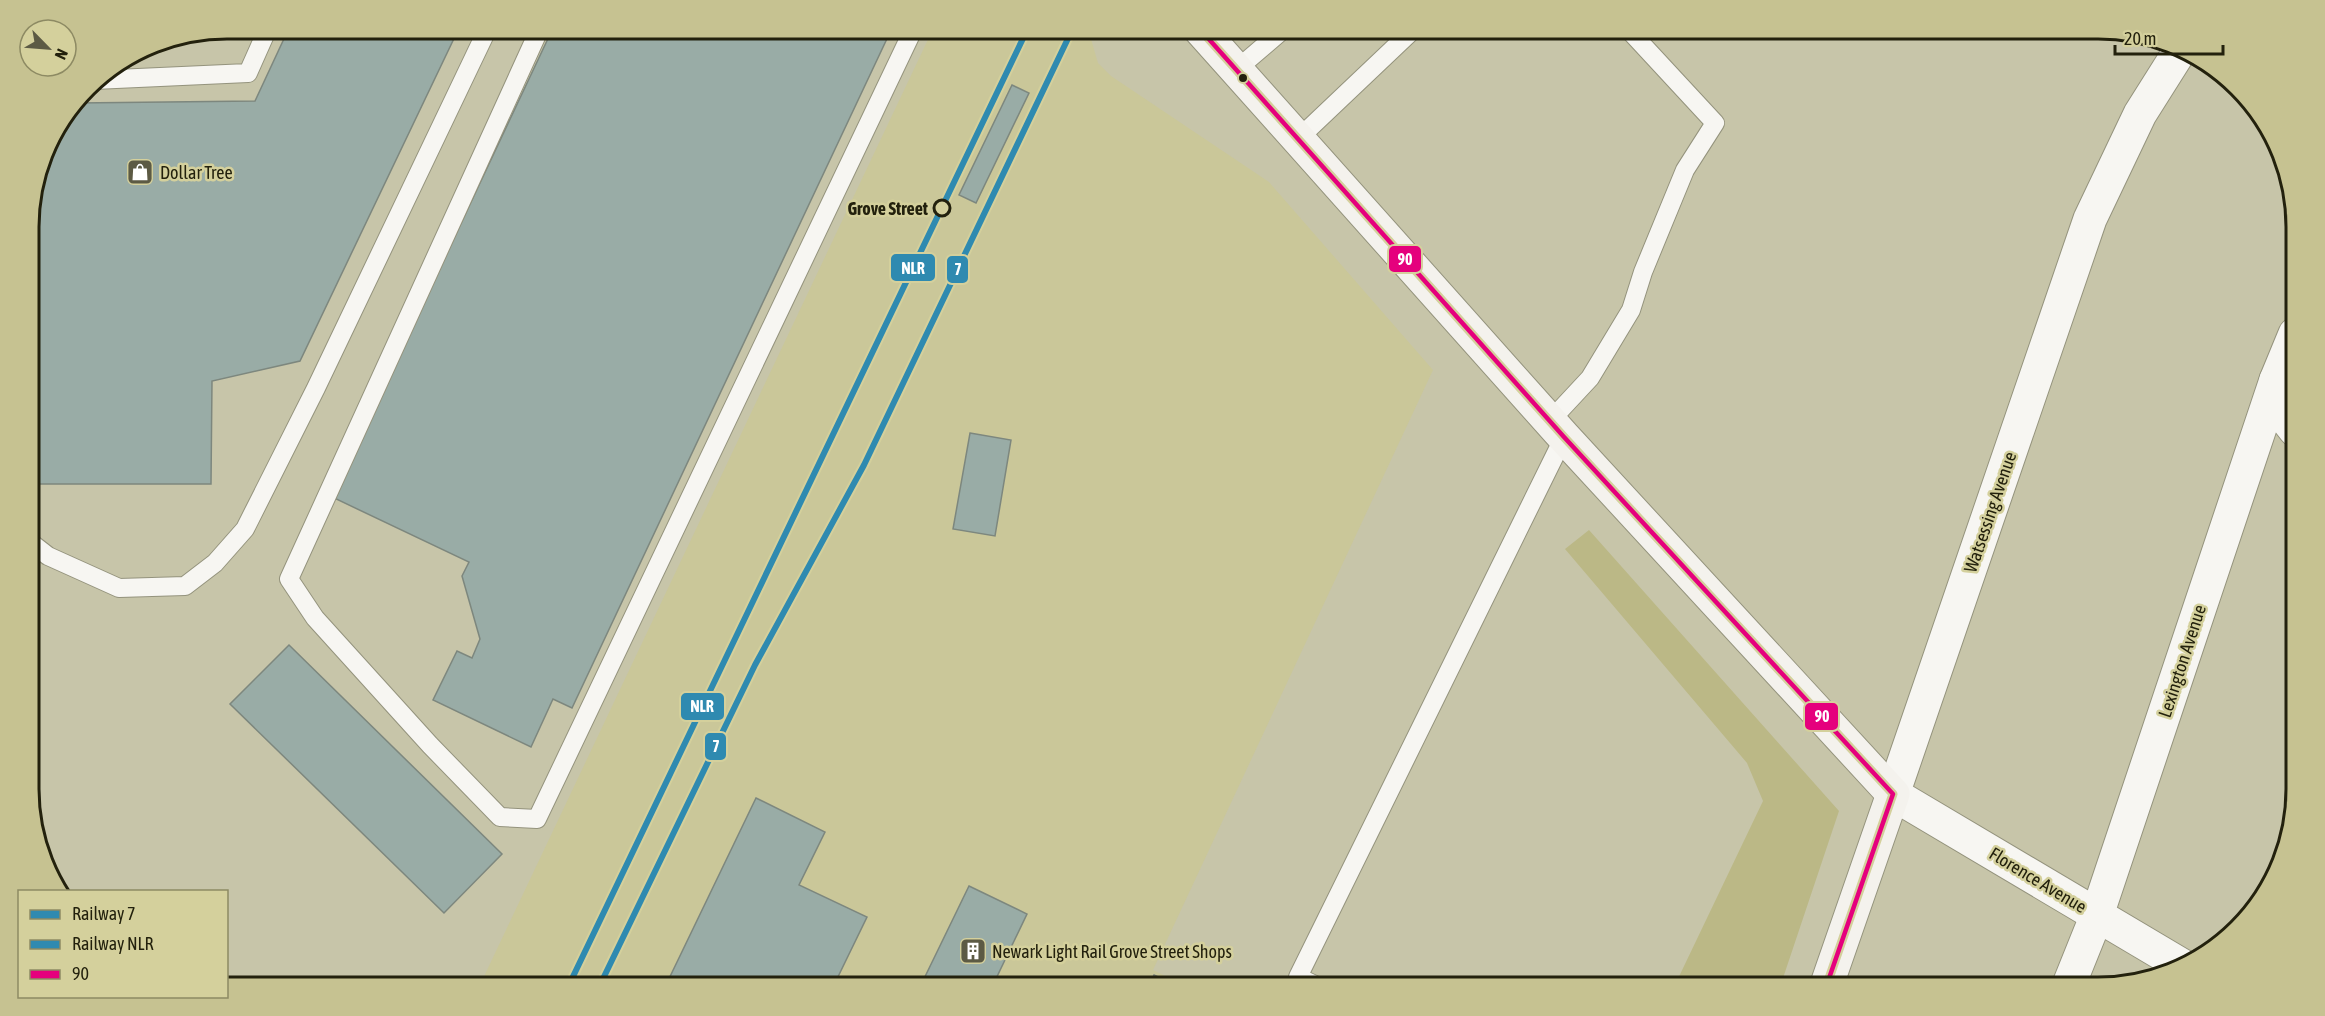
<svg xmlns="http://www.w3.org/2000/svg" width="2325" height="1016" font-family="'Asap Condensed',sans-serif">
<rect width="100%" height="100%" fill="#c7c5a9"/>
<path fill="#cac799" d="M 933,29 L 1093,29 L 1091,39 L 1098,63 L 1111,76 L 1269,182 L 1433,370 L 1153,970 L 1187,987 L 479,987 Z"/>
<path fill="#bbb886" d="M 1589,530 L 1839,811 L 1780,987 L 1674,987 L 1763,801 L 1747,763 L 1565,549 Z"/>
<g fill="#99aca6" stroke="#7d877e" stroke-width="1.5">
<path d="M 289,28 L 459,28 L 300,361 L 212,381 L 211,484 L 30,484 L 29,213 L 49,139 L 77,103 L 255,101 Z"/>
<path d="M 553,28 L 892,28 L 572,708 L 553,699 L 531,747 L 433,700 L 457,651 L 472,658 L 480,639 L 462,576 L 469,562 L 332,497 Z"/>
<path d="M 1012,85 L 1029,93 L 976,203 L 959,195 Z"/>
<path d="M 970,433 L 1011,440 L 995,536 L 953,529 Z"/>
<path d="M 289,645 L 502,854 L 444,913 L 230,704 Z"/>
<path d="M 756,798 L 825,832 L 799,885 L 867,917 L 833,987 L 665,987 Z"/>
<path d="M 969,886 L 1027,914 L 992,987 L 920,987 Z"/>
<path d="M 1154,975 L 1179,987 L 1148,987 Z"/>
</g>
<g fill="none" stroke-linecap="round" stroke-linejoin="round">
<defs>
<g id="service">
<path d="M 540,28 L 289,579 L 315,618 L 430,745 L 500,817 L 537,819 L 914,28"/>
<path d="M 1236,70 L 1285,28"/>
<path d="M 94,80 L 248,73 L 268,28"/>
<path d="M 1298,139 L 1415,28"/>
<path d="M 1550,421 L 1590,378 L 1631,310 L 1643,272 L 1685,170 L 1715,123 L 1627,28"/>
<path d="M 30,542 L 48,556 L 119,588 L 185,586 L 215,563 L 245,529 L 316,388 L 488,28"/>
<path d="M 1319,987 L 1298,977 L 1564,437"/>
</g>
<g id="minor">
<path d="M 2276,380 L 2280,411 L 2295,430"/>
<path d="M 1893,794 L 2183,966"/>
<path d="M 2068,987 L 2097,915 L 2276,380 L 2295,334"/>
</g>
<path id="tertiary" d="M 1893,794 L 2090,219 L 2140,114 L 2181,49"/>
<path id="secondary" d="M 1199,28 L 1564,437 L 1893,794 L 1826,987"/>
</defs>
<use href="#service" stroke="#94937d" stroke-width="20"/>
<use href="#minor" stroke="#94937d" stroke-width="35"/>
<use href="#tertiary" stroke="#94937d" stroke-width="35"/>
<use href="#secondary" stroke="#94937d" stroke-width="35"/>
<use href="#service" stroke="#f7f6f2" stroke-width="18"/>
<use href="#minor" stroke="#f7f6f2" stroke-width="33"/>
<use href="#tertiary" stroke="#f7f6f2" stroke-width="33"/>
<use href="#secondary" stroke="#f4f2ed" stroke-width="33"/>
<defs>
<path id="bus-1" d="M 1199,28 L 1564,437 L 1893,794 L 1826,987"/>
</defs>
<use href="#bus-1" stroke="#d4d09c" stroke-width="9"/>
<use href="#bus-1" stroke="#e5007d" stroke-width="4.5"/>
<defs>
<path id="rail-1" d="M 599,987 L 755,665 L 864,465 L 1073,28"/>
<path id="rail-2" d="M 568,987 L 1028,28"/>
</defs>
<use href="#rail-1" stroke="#d4d09c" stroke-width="10"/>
<use href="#rail-2" stroke="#d4d09c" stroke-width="10"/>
<use href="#rail-1" stroke="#2f8ab0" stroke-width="6"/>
<use href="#rail-2" stroke="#2f8ab0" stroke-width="6"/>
</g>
<defs>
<symbol id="shop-square" viewBox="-11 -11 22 22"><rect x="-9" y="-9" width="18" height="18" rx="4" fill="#5c5a44" stroke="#d4d09c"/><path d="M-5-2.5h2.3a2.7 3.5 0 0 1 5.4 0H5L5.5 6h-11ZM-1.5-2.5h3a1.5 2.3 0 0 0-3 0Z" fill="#fff"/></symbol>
<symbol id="building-square" viewBox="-11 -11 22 22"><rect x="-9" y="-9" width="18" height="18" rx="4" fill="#5c5a44" stroke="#d4d09c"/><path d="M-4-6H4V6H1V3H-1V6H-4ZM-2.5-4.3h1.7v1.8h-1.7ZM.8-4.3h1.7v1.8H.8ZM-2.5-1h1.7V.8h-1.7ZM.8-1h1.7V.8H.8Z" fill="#fff"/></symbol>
</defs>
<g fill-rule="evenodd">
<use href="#shop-square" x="125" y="157" width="30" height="30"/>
<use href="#building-square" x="958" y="936" width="30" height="30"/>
</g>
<circle fill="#23210d" stroke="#d4d09c" stroke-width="2" cx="1243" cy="78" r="5"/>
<circle fill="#d4d09c" stroke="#23210d" stroke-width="3" cx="942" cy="208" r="8"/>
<g text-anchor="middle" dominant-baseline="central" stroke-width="5" stroke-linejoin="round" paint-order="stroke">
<g font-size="18" fill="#23210d" stroke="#d4d09c" text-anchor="start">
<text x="160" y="172">Dollar Tree</text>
<text x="992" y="951">Newark Light Rail Grove Street Shops</text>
</g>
<g font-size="18" font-weight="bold" fill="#23210d" stroke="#d4d09c" text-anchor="end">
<text x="928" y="208">Grove Street</text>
</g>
<g font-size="18" fill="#23210d" stroke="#d4d09c">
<text transform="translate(1990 512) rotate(-71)">Watsessing Avenue</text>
<text transform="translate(2182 661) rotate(-72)">Lexington Avenue</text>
<text transform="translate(2038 880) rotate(31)">Florence Avenue</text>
</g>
</g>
<path d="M0 0H2325V1016H0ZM227 39H2098A188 188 0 0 1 2286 227V789A188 188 0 0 1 2098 977H227A188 188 0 0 1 39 789V227A188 188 0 0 1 227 39Z" fill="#c6c291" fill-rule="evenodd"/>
<path fill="none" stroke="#23210d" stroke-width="3" d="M227 39H2098A188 188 0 0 1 2286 227V789A188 188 0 0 1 2098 977H227A188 188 0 0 1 39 789V227A188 188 0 0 1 227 39Z"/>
<g stroke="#d4d09c" stroke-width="2">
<rect x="1388" y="245" width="34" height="28" rx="6" fill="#e5007d"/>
<rect x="890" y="253" width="46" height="29" rx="6" fill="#2f8ab0"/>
<rect x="946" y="255" width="23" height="29" rx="6" fill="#2f8ab0"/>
<rect x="680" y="692" width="45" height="29" rx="6" fill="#2f8ab0"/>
<rect x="1804" y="702" width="35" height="29" rx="6" fill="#e5007d"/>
<rect x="704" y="732" width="23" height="29" rx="6" fill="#2f8ab0"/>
</g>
<g font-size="16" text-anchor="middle" font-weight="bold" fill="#fff">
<text x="1405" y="265">90</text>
<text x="913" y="274">NLR</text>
<text x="958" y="275">7</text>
<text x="702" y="712">NLR</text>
<text x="1822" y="722">90</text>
<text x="716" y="752">7</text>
</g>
<rect x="18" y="890" width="210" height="108" fill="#d4d09c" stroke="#8d8a63" stroke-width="1.5"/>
<rect x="30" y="910" width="30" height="9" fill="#2f8ab0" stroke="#8d8a63" stroke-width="1.5"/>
<text x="72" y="920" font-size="18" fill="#23210d">Railway 7</text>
<rect x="30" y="940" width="30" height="9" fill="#2f8ab0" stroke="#8d8a63" stroke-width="1.5"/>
<text x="72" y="950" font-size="18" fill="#23210d">Railway NLR</text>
<rect x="30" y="970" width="30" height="9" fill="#e5007d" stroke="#8d8a63" stroke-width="1.5"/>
<text x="72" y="980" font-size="18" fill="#23210d">90</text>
<g transform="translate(48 48) rotate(115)"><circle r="28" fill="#d4d09c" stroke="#8d8a63" stroke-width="1.5"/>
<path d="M0-4.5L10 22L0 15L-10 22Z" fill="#5c5a44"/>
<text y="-9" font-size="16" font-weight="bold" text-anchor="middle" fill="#23210d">N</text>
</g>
<path d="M2115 45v9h108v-9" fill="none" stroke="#23210d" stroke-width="3"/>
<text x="2124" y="45" font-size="18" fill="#23210d" stroke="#d4d09c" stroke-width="4.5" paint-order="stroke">20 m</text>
</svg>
